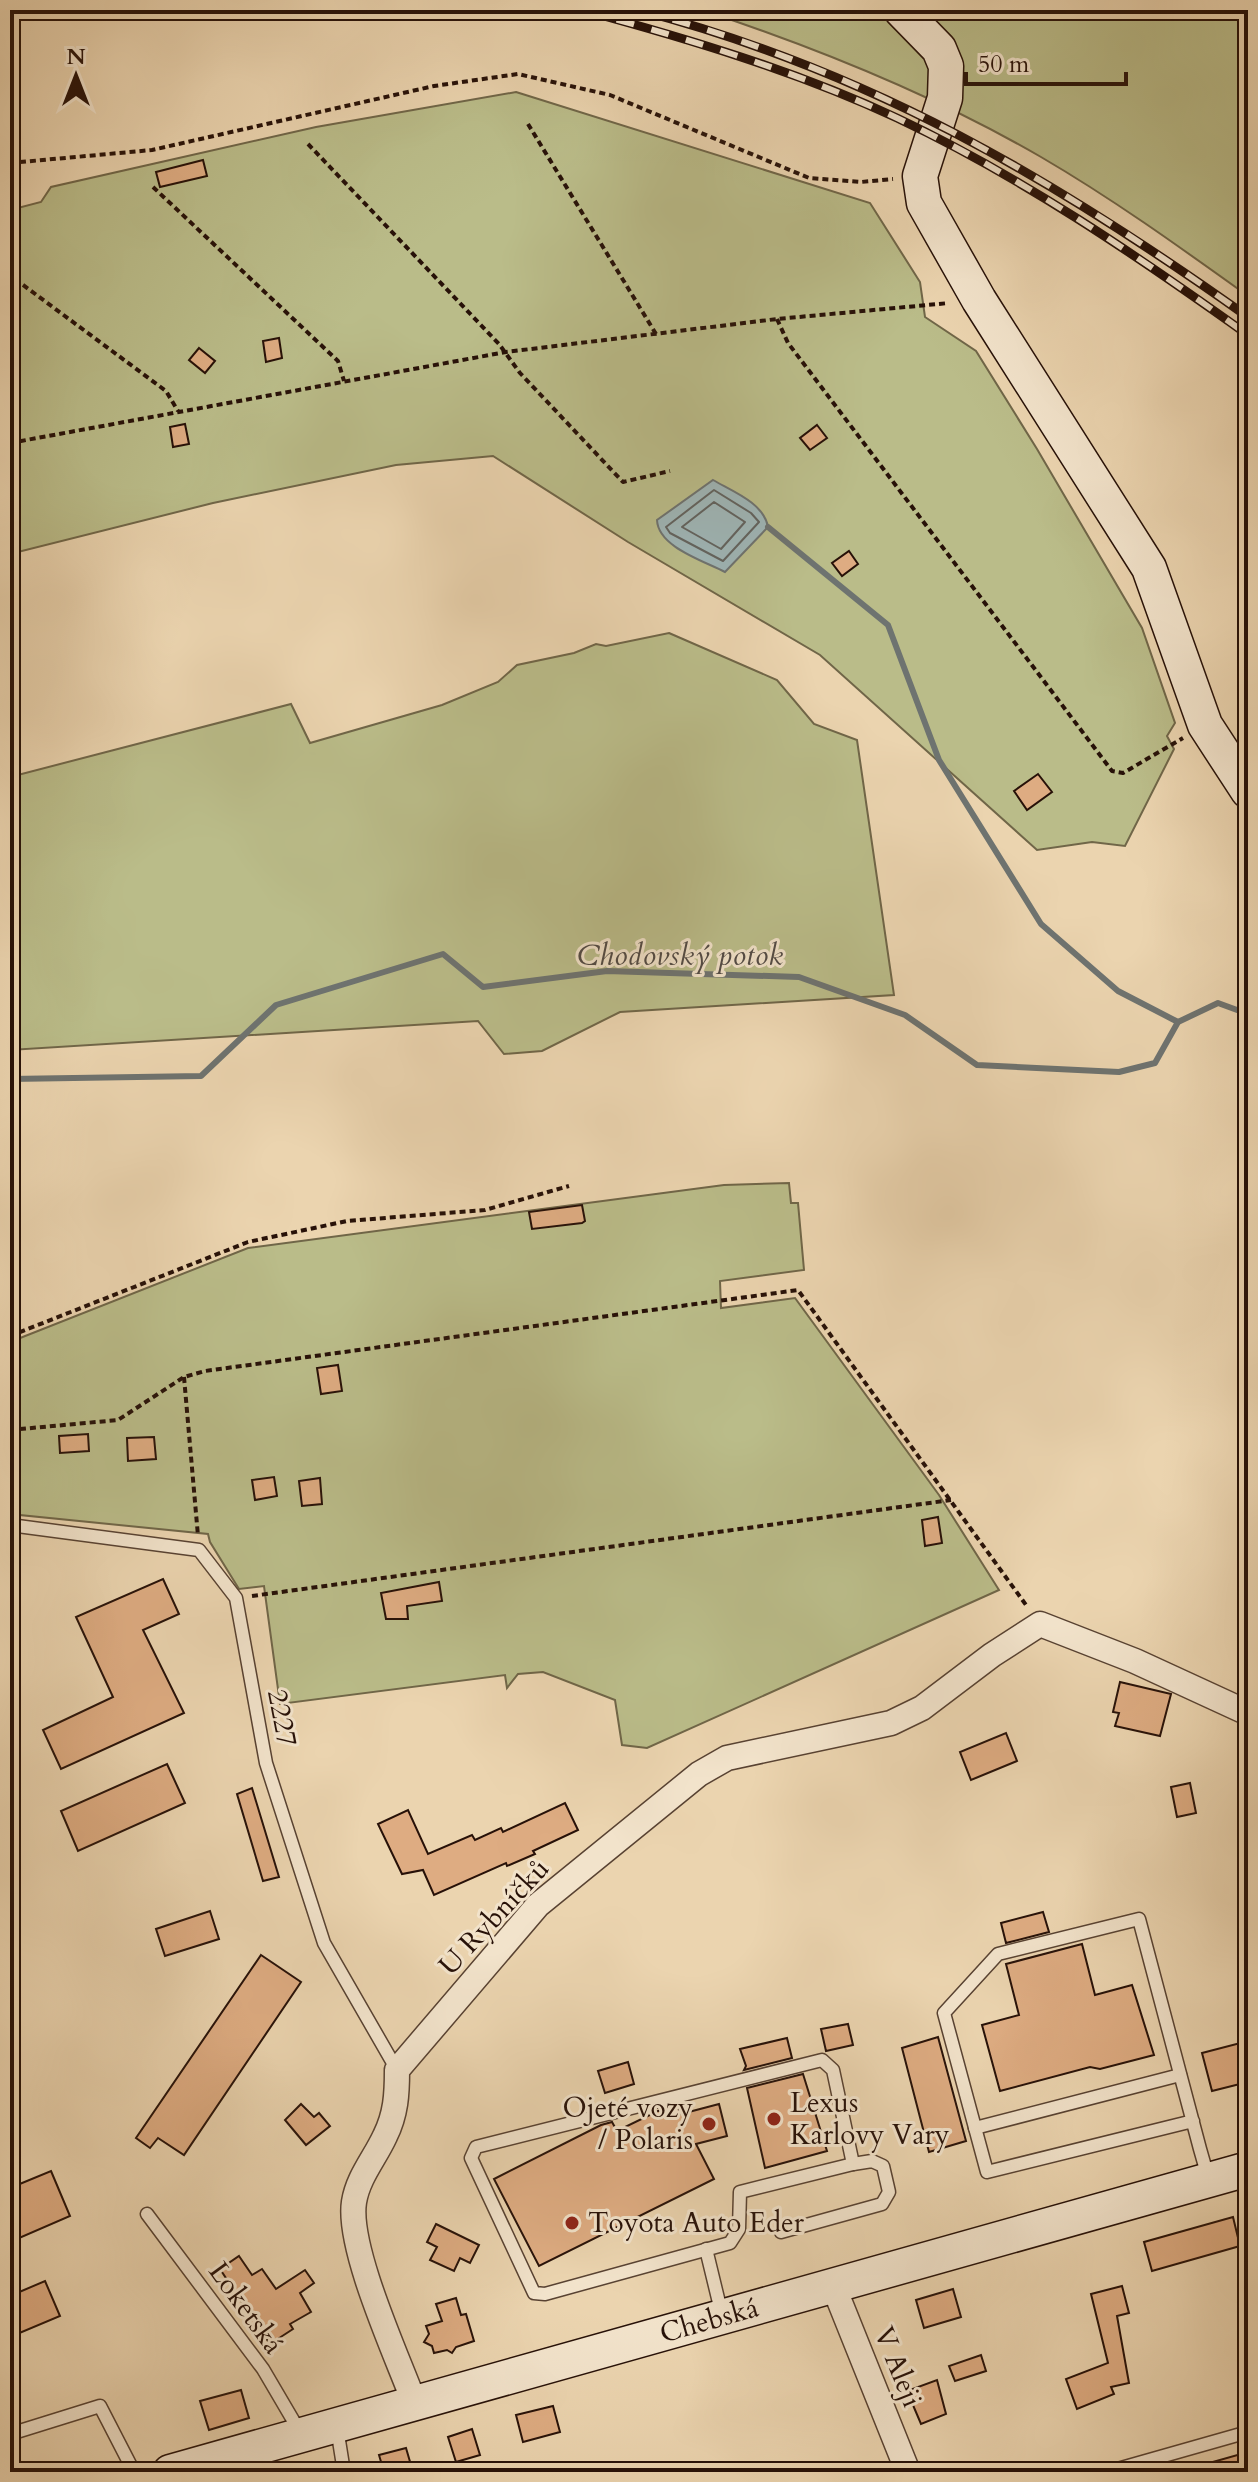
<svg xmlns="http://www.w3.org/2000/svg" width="1258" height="2482" font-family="Cardo,serif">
<rect width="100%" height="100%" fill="#ebd4af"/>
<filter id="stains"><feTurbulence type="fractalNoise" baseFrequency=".0025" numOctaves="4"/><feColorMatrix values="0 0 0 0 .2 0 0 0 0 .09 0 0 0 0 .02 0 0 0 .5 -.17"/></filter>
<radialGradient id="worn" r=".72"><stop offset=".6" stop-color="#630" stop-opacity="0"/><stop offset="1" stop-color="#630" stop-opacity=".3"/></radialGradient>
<g fill="#babc89" stroke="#706648" stroke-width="2">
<path d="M 702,10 L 1248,10 L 1248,296 C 1181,248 1113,199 1041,157 C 934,95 820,49 702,10 Z"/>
<path d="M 516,92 L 870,203 L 920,282 L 925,317 L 976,351 L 1037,449 L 1142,628 L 1175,723 L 1167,736 L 1174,749 L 1125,846 L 1092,842 L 1037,850 L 820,655 L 628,542 L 493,456 L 396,465 L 213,503 L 10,554 L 10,210 L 41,202 L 51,187 L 316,127 Z"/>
<path d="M 669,633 L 777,680 L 814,724 L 857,740 L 894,995 L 620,1012 L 542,1051 L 504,1054 L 478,1021 L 10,1050 L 10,777 L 291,704 L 310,743 L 442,705 L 498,682 L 517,665 L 574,653 L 596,644 L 606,646 Z"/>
<path d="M 789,1183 L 791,1203 L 798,1203 L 804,1270 L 720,1281 L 721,1308 L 795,1298 L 939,1495 L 999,1590 L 647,1748 L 622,1745 L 615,1700 L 543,1672 L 518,1674 L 507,1688 L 505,1675 L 280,1704 L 264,1586 L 239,1589 L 210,1542 L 208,1534 L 10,1514 L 10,1342 L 248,1248 L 724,1185 Z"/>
</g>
<path fill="#9eb5b6" stroke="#6e7370" stroke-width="2" d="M 713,480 C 732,491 764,503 768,527 L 725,572 C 704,561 658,547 657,520 Z"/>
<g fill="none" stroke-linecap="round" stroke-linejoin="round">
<g stroke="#62635f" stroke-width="2">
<path d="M 714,490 L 751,513 L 759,522 L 723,561 L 670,533 L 666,527 Z"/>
<path d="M 714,502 L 745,522 L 721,549 L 682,527 Z"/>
</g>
<g stroke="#6e7370" stroke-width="6">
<path d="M 768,527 L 888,625 L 939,760 L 1041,924 L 1118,991 L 1178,1022"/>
<path d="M 10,1079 L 201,1076 L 276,1005 L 443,954 L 483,987 L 607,971 L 799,977 L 905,1015 L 977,1065 L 1119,1072 L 1155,1063 L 1178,1022 L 1218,1003 L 1248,1014"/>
</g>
</g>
<g fill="#deac82" stroke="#271108" stroke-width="2">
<path d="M 203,160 L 207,176 L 160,187 L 156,172 Z"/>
<path d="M 279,338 L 282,358 L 266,362 L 263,341 Z"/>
<path d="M 199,348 L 215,361 L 205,373 L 189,360 Z"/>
<path d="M 185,424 L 189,444 L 173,447 L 170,427 Z"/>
<path d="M 817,425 L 827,438 L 810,450 L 800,438 Z"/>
<path d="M 849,551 L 858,564 L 842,576 L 832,563 Z"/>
<path d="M 1038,774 L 1052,792 L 1027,810 L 1014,791 Z"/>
<path d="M 582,1205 L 585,1221 L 582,1223 L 532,1229 L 529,1212 Z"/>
<path d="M 338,1365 L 342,1391 L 321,1394 L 317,1368 Z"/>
<path d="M 88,1434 L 89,1451 L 60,1453 L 59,1436 Z"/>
<path d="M 154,1437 L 156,1459 L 128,1461 L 127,1438 Z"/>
<path d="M 274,1477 L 277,1496 L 255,1500 L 252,1480 Z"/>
<path d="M 320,1478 L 322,1504 L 302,1506 L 299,1481 Z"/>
<path d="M 938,1517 L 942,1543 L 925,1546 L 922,1520 Z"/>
<path d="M 163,1579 L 179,1614 L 143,1630 L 184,1713 L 61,1769 L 43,1730 L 113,1697 L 76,1617 Z"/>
<path d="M 439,1582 L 442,1601 L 407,1606 L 408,1619 L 386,1619 L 381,1593 Z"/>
<path d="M 1120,1682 L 1171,1694 L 1160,1736 L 1115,1726 L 1119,1713 L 1113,1712 Z"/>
<path d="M 1006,1733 L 1017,1761 L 971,1780 L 960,1752 Z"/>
<path d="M 167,1764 L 185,1803 L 78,1851 L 61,1811 Z"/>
<path d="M 1190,1783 L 1196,1813 L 1177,1817 L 1171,1787 Z"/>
<path d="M 252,1788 L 279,1877 L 263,1881 L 237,1794 Z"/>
<path d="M 565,1803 L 578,1830 L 533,1851 L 535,1854 L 507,1866 L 506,1863 L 434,1895 L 423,1870 L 402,1874 L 378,1824 L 408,1810 L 428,1854 L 472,1835 L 475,1840 L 501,1828 L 503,1832 Z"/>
<path d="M 210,1911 L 219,1939 L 165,1956 L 156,1929 Z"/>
<path d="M 1043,1912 L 1049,1932 L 1006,1943 L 1001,1923 Z"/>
<path d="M 1082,1944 L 1095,1995 L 1132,1985 L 1154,2055 L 1100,2069 L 1090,2067 L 1000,2091 L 982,2025 L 1019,2015 L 1006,1964 Z"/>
<path d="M 261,1955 L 301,1982 L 184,2155 L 158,2138 L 150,2148 L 136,2138 Z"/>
<path d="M 848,2024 L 853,2045 L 826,2051 L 821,2029 Z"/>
<path d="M 938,2037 L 966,2141 L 929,2152 L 902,2048 Z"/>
<path d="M 787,2038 L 792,2058 L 744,2070 L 746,2066 L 740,2049 Z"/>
<path d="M 1248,2041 L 1248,2082 L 1212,2091 L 1202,2053 Z"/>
<path d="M 628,2062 L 634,2084 L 605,2093 L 598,2071 Z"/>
<path d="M 803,2074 L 827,2151 L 765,2168 L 747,2088 Z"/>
<path d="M 301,2104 L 314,2117 L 319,2113 L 330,2126 L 306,2145 L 285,2120 Z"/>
<path d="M 719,2104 L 727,2136 L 696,2144 L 714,2179 L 539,2266 L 494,2179 L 601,2125 L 612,2122 L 617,2131 L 658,2111 L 677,2106 L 681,2114 Z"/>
<path d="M 51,2171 L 70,2216 L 10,2242 L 10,2188 Z"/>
<path d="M 1233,2217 L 1240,2246 L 1152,2271 L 1144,2242 Z"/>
<path d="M 436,2224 L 479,2245 L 470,2263 L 460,2258 L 454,2271 L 430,2260 L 437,2247 L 427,2242 Z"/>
<path d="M 239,2256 L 252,2275 L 262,2269 L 276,2289 L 305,2270 L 314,2283 L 300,2293 L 311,2312 L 290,2324 L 293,2329 L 270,2344 L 261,2331 L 256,2334 L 246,2319 L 251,2316 L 220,2269 Z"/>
<path d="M 45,2281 L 60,2316 L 10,2337 L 10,2296 Z"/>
<path d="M 1122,2286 L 1129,2313 L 1117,2316 L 1129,2383 L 1111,2387 L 1114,2394 L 1077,2409 L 1066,2379 L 1108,2363 L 1091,2294 Z"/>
<path d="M 953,2289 L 961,2317 L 924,2328 L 916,2300 Z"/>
<path d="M 456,2298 L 461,2315 L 466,2314 L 474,2341 L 456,2347 L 452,2353 L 447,2350 L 434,2353 L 432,2346 L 424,2342 L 429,2334 L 426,2326 L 442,2321 L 436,2304 Z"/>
<path d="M 981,2355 L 986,2371 L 955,2381 L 949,2366 Z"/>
<path d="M 937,2380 L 946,2414 L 921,2424 L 907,2391 Z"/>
<path d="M 241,2390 L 249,2418 L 209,2430 L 200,2401 Z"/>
<path d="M 553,2406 L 560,2432 L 523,2442 L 516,2415 Z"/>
<path d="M 472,2429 L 480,2455 L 456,2462 L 448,2437 Z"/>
<path d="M 406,2448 L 413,2472 L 384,2472 L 379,2455 Z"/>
<path d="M 1248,2452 L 1248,2472 L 1196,2472 L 1195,2467 Z"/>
</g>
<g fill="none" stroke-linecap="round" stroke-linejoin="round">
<defs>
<g id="lane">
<path d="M 10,1525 L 199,1550 L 236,1598 L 266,1763 L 324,1943 L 397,2070"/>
<path d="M 822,2060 L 833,2070 L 853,2164 L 740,2192 L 739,2229 L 730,2243 L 545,2294 L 534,2293 L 471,2158 L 476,2147 Z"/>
<path d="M 1193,2121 L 987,2172 L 944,2013 L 998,1954 L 1139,1919 L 1200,2149 L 1208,2177"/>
<path d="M 975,2128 L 1180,2075"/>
<path d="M 147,2214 L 263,2369 L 300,2432"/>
<path d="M 781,2232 L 882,2204 L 889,2192 L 883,2166 L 872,2161 L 853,2164"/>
<path d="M 706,2249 L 722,2315"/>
<path d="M 337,2428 L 344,2472"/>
<path d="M 10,2434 L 100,2406 L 134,2472"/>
<path d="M 1107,2472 L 1248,2432"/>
</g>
<g id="street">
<path d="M 833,2285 L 908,2472"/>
<path d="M 414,2402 C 397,2356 347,2248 354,2202 C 358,2177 375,2158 385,2136 C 396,2114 397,2094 397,2070 L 538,1905 L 699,1774 L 727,1758 L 891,1723 L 922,1708 L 992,1655 L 1040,1624 L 1135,1661 L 1248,1713"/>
</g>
<g id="secondary">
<path d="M 901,10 L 939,49 L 946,66 L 945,98 L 920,176 L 924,203 L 979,300 L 1149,568 L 1205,725 L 1248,791"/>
<path id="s1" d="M 170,2472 L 1248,2169"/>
</g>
</defs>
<use href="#lane" stroke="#584232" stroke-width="15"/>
<use href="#street" stroke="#584232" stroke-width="27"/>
<use href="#secondary" stroke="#271108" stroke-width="37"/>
<g stroke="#271108" stroke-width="4" stroke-dasharray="6 4" stroke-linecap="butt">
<path d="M 528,124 L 656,334"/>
<path d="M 308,144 L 499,344 L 520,373 L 623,482 L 670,471"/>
<path d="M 10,163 L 152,150 L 434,86 L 518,74 L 610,95 L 809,178 L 861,182 L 893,179"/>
<path d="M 153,187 L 338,361 L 344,381"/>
<path d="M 15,279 L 166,391 L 178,411"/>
<path d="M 777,319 L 788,343 L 1112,771 L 1123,773 L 1183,738"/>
<path d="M 10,443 L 506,352 L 777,319 L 949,303"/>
<path d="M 10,1336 L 248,1242 L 347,1221 L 485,1210 L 569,1186"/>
<path d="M 184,1377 L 198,1536"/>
<path d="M 10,1430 L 118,1420 L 184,1377 L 205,1371 L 798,1290 L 1026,1605"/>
<path d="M 252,1596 L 951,1500"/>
</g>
<use href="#lane" stroke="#f2e3cb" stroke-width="12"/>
<use href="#street" stroke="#f2e3cb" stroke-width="24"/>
<use href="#secondary" stroke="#f2e3cb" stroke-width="34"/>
<defs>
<g id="rail">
<path d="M 582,10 C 689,39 796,71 897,118 C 1022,177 1136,255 1248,335"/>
<path d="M 638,10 C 871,71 1054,179 1248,317"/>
</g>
</defs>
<use href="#rail" stroke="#271108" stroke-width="9"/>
<use href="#rail" stroke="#f2e3cb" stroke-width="6" stroke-dasharray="18" stroke-linecap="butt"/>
</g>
<g fill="#8f2418" stroke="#f2e3cb" stroke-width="3">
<circle cx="774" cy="2119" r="8"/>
<circle cx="709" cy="2124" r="8"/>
<circle cx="572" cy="2223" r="8"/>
</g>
<g text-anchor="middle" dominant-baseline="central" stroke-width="6" stroke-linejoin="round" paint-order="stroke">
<g font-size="28" fill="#271108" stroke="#f2e3cb">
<text transform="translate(282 1718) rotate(79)">2227</text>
<text transform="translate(494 1917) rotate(-47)">U Rybníčků</text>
<text transform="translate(246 2308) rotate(54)">Loketská</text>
<text stroke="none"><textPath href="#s1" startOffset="560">Chebská</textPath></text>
<text transform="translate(898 2367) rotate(68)">V Aleji</text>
</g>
<g font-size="28" fill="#271108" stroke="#f2e3cb" text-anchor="start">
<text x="790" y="2103">Lexus<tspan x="790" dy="32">Karlovy Vary</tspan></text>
<text x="693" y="2108" text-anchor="end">Ojeté vozy<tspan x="693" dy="32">/ Polaris</tspan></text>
<text x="588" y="2223">Toyota Auto Eder</text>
</g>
<g font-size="30" font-style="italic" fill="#514a45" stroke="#f2e3cb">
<text x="680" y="955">Chodovský potok</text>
</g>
</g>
<rect width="1258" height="2482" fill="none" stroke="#ebd4af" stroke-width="40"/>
<rect x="12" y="12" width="1234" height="2458" fill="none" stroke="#271108" stroke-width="4"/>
<rect x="20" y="20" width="1218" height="2442" fill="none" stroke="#271108" stroke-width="2"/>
<g transform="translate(76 76)" stroke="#f2e3cb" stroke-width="6" paint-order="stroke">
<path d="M0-6L14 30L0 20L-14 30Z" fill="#271108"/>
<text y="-12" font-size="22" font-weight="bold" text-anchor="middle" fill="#271108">N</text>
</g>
<path d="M966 72v12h160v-12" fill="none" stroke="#271108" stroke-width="4"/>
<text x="978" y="72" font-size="24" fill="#271108" stroke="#f2e3cb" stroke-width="6" paint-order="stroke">50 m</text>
<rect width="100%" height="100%" filter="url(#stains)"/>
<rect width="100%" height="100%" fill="url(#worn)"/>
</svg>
